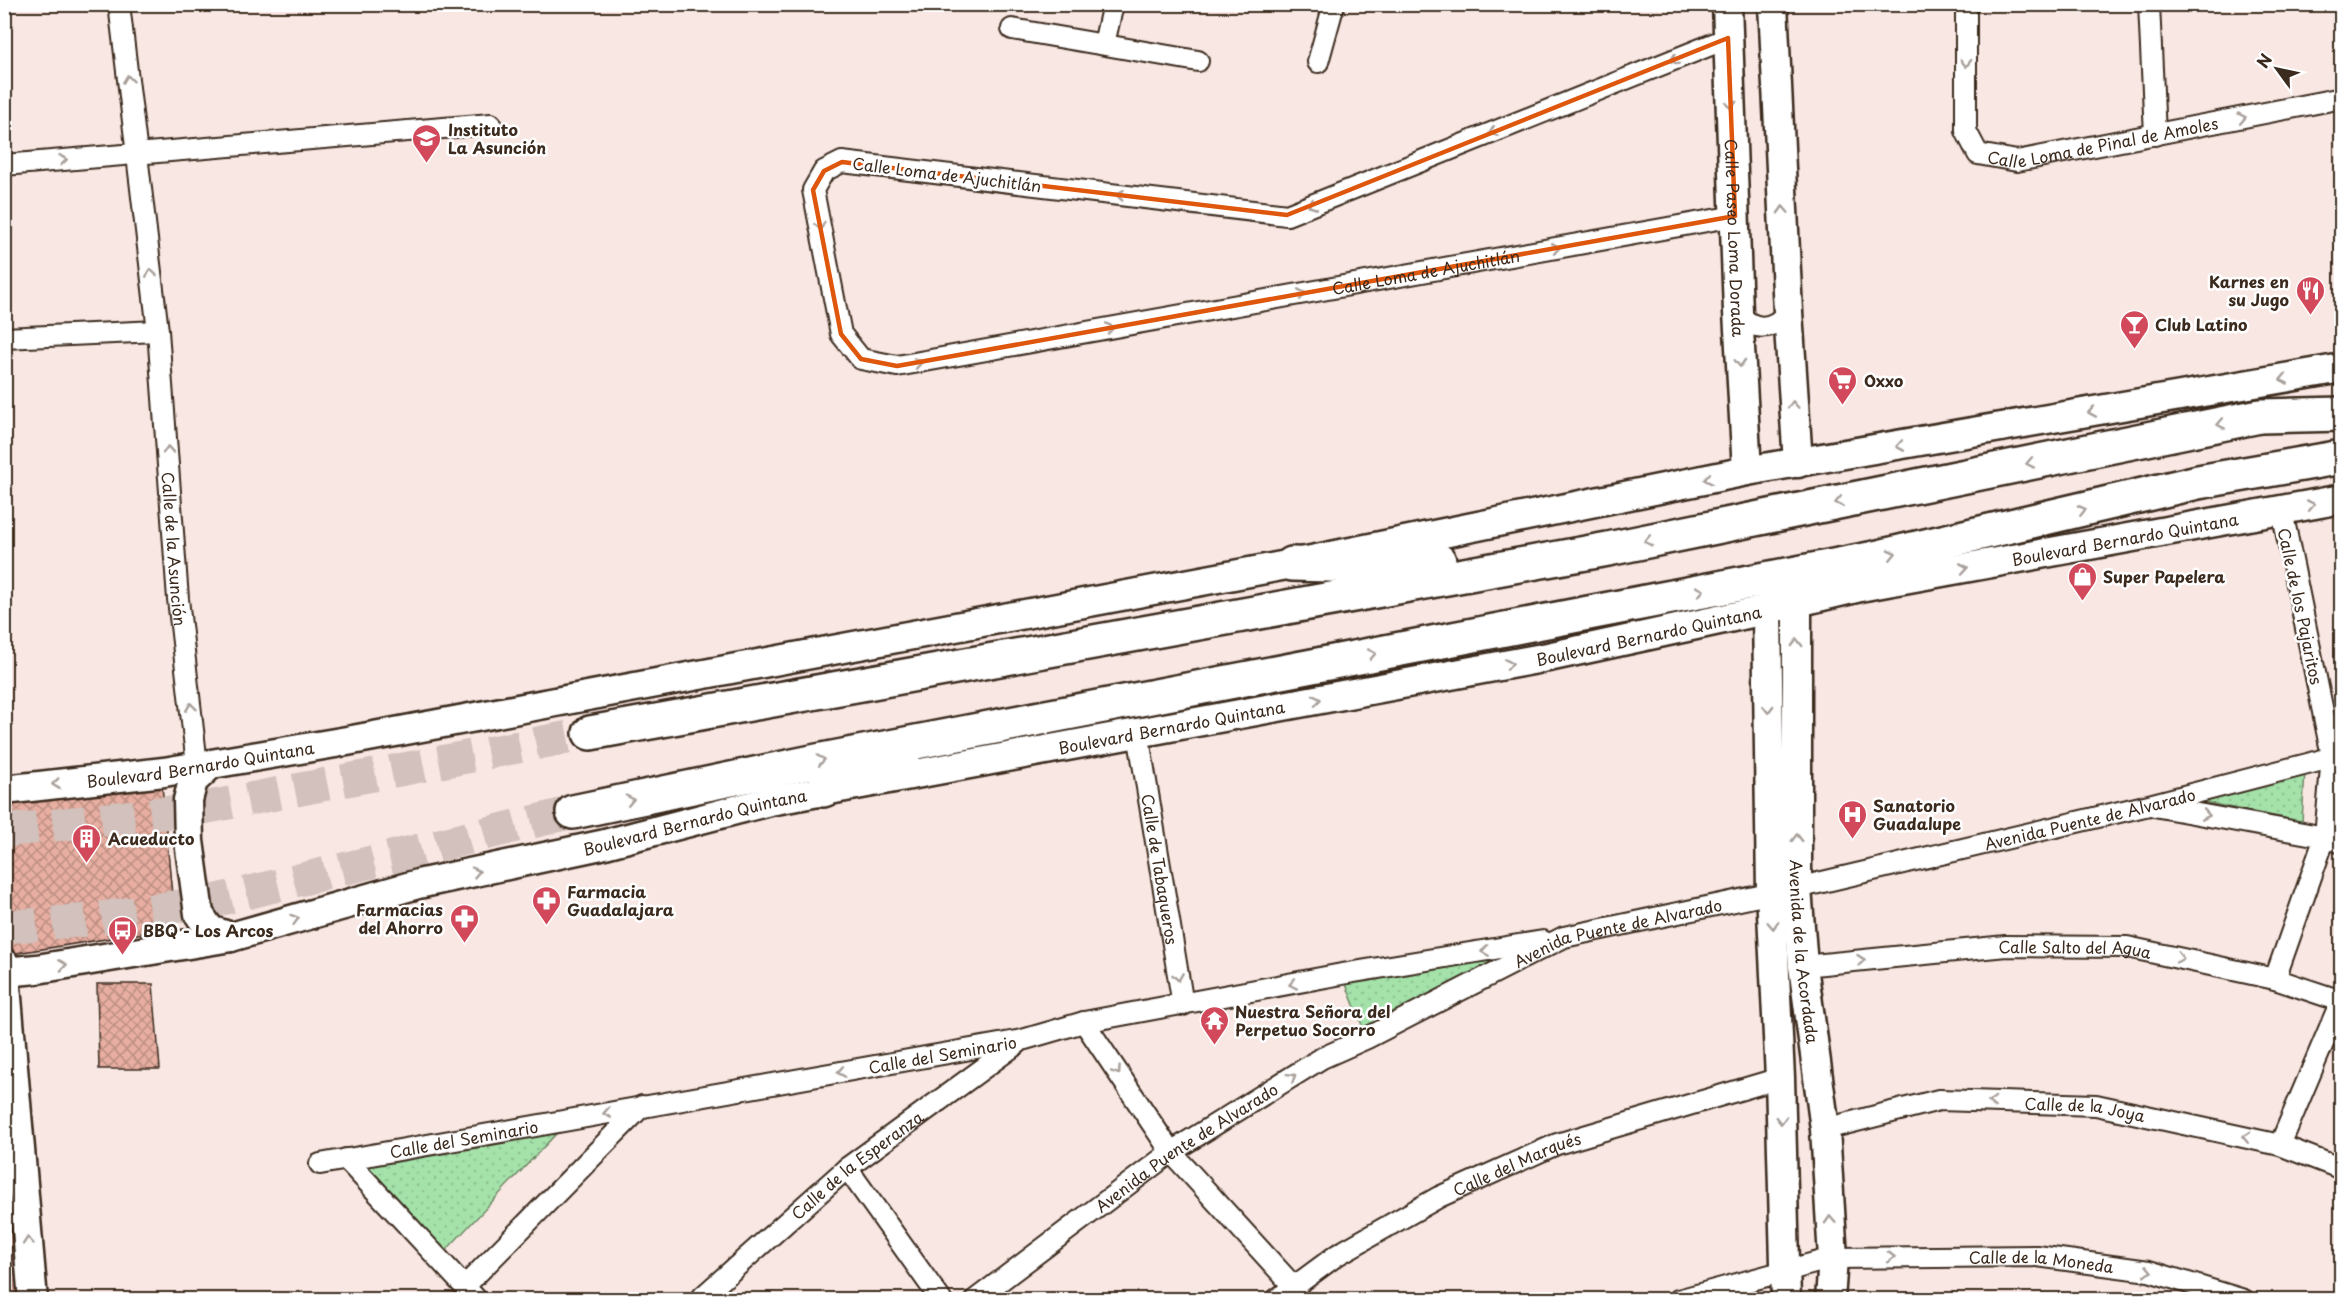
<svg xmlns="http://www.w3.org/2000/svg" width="2346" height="1304" font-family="'Playpen Sans',sans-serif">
<defs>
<pattern id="park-dots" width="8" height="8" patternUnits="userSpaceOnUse" patternTransform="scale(1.5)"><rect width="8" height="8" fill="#a4e2aa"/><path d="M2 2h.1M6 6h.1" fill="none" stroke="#8ec292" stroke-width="1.8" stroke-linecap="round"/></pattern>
<pattern id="building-cross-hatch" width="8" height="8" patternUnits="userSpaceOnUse" patternTransform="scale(1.5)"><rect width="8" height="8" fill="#e7aea1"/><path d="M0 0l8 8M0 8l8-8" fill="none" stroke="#bc8e83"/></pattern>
</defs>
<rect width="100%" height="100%" fill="#f8e7e3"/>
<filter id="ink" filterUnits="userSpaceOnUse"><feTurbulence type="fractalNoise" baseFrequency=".0167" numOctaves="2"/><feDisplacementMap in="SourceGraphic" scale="12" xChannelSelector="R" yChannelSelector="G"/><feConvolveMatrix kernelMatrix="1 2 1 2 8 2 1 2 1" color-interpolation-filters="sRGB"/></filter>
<g filter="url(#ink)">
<g fill="url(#park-dots)" stroke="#708664" stroke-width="1.5">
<path d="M 2305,771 L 2302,822 L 2203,802 Z"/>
<path d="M 1564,937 L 1367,1038 L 1342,974 Z"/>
<path d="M 572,1117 L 436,1261 L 346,1159 Z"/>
</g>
<g fill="url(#building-cross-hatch)" stroke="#3b2a1e" stroke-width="1.5">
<path d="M 4,731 L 13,800 L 162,785 L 175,928 L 4,955 Z"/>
<path d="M 97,984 L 153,984 L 160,1069 L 99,1069 Z"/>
<path d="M 4,1133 L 18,1300 L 4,1300 Z"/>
</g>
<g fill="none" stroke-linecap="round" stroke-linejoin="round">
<g stroke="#d2c1bc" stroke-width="33" stroke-dasharray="33 16" stroke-linecap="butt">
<path d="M 4,831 L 198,809 L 590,733"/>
<path d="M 4,927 L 88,920 L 218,900 L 573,812"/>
</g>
<defs>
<g id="street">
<path id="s1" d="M 119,4 L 158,331 L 178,599 L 197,765"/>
<path id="s2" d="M 1966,4 L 1966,131 L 1978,154 L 2017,161 L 2342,98"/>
<path d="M 2149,4 L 2155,135"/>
<path d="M 1012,29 L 1198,61"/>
<path id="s3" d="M 1728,38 L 1287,215 L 842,162 L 824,171 L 813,190 L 841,334 L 861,359 L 897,366 L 1735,216"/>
<path d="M 1104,44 L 1113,4"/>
<path d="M 1318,62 L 1334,4"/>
<path d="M 4,165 L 491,124"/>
<path d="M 1738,312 C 1752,332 1773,331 1788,312"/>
<path d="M 4,338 L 158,331"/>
<path id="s4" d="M 1138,733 L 1183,1005"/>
<path d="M 2154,806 L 2325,837 L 2342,843"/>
<path id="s5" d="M 1803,966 L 2006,946 L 2127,947 L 2275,979 L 2341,1001 L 2280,1145"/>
<path d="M 2275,979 L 2325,837 L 2332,756 L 2282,511"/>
<path d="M 1084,1022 L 1171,1152 L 1294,1287"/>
<path id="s6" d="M 1825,1129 L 1939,1100 L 2096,1105 L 2280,1145 L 2342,1169"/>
<path d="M 346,1159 L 477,1300"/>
<path id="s7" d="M 320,1164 L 1022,1040 L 1084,1022 L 1342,974 L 1543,941"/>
<path d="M 847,1168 L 941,1300"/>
<path d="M 465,1286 L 642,1106"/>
<path id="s8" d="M 699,1300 L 847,1168 L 1018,1043"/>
<path id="s9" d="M 975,1300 L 1171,1152 L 1322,1058 L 1367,1038 L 1564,937 L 1797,888 L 2149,805 L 2342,755"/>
<path id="s10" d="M 1276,1300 L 1337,1255 L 1439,1197 L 1557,1144 L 1780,1078"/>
<path id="s11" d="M 1678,1300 L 1833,1258 L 2037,1256 L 2149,1271 L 2244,1300"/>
</g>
<g id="secondary">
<path id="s12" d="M 1727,4 L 1738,312 L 1747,471"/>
<path d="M 1773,4 L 1788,312 L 1798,463"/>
<path id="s13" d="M 1797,601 L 1797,888 L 1803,966 L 1825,1129 L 1833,1258 L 1830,1300"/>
<path d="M 1767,609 L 1771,892 L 1780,1078 L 1786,1300"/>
<path d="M 210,765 L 193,781 L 188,800 L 189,841 L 199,914 L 210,930 L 231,937"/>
<path id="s14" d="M 4,790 L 164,772 L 347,741 L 1292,564 L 1747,471 L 2342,368"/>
<path d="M 4,963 L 33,1300"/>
<path id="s15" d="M 4,972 L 37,969 L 231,937 L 418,884 L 601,845 L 770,801 L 1548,657 L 1751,613 L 1865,586 L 2342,499"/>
</g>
<g id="highway">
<path d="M 1292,564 L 1366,566 L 1439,561"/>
<path d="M 590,733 L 1608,549 L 2260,416 L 2342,414"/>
<path d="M 823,790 L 903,760"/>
<path d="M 573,812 L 817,761 L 1870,559 L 2198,482 L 2342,457"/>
</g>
</defs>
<use href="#street" stroke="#3b2a1e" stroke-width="24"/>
<use href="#secondary" stroke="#3b2a1e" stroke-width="33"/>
<use href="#highway" stroke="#3b2a1e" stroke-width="38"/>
<use href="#street" stroke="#fff" stroke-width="20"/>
<use href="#secondary" stroke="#fff" stroke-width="28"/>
<use href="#highway" stroke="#fff" stroke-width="33"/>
</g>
<defs><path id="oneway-chevron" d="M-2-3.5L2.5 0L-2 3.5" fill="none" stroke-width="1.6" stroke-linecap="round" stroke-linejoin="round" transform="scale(1.5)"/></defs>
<g stroke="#a79f9a">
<use href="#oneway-chevron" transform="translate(1674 60) rotate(158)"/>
<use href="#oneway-chevron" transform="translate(1966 63) rotate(90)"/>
<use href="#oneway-chevron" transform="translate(128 79) rotate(-97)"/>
<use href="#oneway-chevron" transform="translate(1731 105) rotate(88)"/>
<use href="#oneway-chevron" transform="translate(2242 118) rotate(-11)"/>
<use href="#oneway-chevron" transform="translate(1493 132) rotate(158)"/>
<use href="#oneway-chevron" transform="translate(63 160) rotate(-6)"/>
<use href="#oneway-chevron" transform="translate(1120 195) rotate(-173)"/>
<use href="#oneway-chevron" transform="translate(1312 205) rotate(158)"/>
<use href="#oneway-chevron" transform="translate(1783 210) rotate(-93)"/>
<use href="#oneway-chevron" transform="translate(820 226) rotate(79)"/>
<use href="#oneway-chevron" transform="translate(1556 248) rotate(-10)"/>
<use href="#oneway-chevron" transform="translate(151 273) rotate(-97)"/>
<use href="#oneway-chevron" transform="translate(1302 294) rotate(-10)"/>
<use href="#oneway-chevron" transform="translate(1110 328) rotate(-10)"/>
<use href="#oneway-chevron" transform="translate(918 363) rotate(-10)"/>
<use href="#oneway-chevron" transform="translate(1740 363) rotate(88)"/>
<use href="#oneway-chevron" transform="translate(2284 379) rotate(169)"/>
<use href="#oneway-chevron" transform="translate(1793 405) rotate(-93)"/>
<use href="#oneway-chevron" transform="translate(2092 412) rotate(170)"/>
<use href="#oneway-chevron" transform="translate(2221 424) rotate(169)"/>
<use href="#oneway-chevron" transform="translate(1900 446) rotate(170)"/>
<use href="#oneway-chevron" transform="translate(168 450) rotate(-94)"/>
<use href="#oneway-chevron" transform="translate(2030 463) rotate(169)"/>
<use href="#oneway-chevron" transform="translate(1708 479) rotate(169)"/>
<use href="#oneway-chevron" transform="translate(1839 502) rotate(169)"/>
<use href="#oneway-chevron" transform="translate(2311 505) rotate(-11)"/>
<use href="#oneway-chevron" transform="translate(2082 510) rotate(-13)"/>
<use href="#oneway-chevron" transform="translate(1648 541) rotate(169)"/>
<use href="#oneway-chevron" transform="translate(1892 554) rotate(-13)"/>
<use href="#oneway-chevron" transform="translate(1964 568) rotate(-10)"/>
<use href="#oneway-chevron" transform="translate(1700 591) rotate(-11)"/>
<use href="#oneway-chevron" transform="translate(1797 643) rotate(-90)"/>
<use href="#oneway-chevron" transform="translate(1372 654) rotate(-11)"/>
<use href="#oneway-chevron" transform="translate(1509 664) rotate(-11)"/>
<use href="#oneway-chevron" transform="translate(1317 700) rotate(-11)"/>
<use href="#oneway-chevron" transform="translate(191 707) rotate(-97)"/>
<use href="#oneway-chevron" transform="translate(1768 709) rotate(89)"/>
<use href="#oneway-chevron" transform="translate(821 760) rotate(-11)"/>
<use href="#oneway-chevron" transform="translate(56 784) rotate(173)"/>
<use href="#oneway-chevron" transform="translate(630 800) rotate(-12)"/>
<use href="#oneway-chevron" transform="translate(2206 815) rotate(10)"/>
<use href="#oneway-chevron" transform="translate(1797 838) rotate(-90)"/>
<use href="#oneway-chevron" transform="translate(476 872) rotate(-12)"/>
<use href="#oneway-chevron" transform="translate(295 919) rotate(-16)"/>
<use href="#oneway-chevron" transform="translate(1773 925) rotate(87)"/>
<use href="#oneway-chevron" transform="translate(1485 951) rotate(171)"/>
<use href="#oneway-chevron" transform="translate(2180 958) rotate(12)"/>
<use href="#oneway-chevron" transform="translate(1861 960) rotate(-6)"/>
<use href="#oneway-chevron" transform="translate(63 965) rotate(-9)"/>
<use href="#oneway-chevron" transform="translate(1178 977) rotate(81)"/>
<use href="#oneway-chevron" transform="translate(1293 984) rotate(169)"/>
<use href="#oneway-chevron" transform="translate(1117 1071) rotate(56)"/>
<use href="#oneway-chevron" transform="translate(841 1072) rotate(170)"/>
<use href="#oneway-chevron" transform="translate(1292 1077) rotate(-32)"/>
<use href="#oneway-chevron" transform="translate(1992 1102) rotate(-178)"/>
<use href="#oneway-chevron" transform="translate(607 1113) rotate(170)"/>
<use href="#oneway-chevron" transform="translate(1781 1120) rotate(89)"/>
<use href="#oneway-chevron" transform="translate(2246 1137) rotate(-168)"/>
<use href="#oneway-chevron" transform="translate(1830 1220) rotate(-93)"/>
<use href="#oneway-chevron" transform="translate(28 1241) rotate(-95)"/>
<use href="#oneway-chevron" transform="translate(1891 1257) rotate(-1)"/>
<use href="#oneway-chevron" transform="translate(2148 1271) rotate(12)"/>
</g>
</g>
<path fill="none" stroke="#df570d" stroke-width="4.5" stroke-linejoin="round" d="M 1728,38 L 1735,216 L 897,366 L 861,359 L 841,334 L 813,190 L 824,171 L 842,162 L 1287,215 Z"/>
<defs>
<symbol id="school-pin" viewBox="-11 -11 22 30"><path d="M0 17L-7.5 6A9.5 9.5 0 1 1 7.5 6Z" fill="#d1495b" stroke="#fff"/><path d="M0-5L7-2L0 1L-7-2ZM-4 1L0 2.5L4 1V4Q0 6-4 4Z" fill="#fff"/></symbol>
<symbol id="restaurant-pin" viewBox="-11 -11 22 30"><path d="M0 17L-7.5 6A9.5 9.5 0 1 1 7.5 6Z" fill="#d1495b" stroke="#fff"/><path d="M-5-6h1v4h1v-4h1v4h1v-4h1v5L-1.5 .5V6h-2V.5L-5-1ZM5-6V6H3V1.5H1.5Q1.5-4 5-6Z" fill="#fff"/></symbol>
<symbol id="bar-pin" viewBox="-11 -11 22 30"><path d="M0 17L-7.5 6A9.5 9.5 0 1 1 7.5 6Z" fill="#d1495b" stroke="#fff"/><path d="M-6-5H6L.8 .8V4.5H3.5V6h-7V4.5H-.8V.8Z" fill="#fff"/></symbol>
<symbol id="supermarket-pin" viewBox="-11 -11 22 30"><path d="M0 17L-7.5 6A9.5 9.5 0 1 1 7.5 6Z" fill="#d1495b" stroke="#fff"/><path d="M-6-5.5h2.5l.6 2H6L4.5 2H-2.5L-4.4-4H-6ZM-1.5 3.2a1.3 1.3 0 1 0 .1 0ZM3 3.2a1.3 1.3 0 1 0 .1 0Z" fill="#fff"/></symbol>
<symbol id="shop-pin" viewBox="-11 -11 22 30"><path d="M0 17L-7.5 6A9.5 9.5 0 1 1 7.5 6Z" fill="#d1495b" stroke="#fff"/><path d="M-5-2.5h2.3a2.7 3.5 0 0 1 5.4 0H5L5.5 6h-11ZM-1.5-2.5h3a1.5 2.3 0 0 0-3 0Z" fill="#fff"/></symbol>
<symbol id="hospital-pin" viewBox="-11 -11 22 30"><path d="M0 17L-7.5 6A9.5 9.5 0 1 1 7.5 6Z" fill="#d1495b" stroke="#fff"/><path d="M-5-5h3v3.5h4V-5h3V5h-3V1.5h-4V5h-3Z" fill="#fff"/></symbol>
<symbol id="building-pin" viewBox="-11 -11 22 30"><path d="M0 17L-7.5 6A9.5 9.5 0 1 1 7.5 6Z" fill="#d1495b" stroke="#fff"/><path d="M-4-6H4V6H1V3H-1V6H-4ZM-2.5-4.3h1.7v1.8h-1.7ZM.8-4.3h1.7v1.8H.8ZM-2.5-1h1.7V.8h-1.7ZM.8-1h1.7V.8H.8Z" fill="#fff"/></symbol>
<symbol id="pharmacy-pin" viewBox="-11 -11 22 30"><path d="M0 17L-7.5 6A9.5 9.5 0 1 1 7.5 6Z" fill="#d1495b" stroke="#fff"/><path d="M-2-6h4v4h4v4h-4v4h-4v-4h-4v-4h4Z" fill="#fff"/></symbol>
<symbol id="bus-pin" viewBox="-11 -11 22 30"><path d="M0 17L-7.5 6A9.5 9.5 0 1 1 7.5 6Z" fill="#d1495b" stroke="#fff"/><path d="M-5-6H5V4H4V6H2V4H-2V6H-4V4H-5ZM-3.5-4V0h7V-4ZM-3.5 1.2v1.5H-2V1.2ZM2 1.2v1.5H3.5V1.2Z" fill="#fff"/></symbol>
<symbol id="temple-pin" viewBox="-11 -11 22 30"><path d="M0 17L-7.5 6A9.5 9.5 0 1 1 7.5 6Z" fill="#d1495b" stroke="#fff"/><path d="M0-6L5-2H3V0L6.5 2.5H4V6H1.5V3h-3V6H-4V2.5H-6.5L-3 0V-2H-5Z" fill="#fff"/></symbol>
</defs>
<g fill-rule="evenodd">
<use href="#school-pin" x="410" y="122" width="33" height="45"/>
<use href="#restaurant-pin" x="2294" y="274" width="33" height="45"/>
<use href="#bar-pin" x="2118" y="308" width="33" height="45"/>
<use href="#supermarket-pin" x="1826" y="364" width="33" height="45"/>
<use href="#shop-pin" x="2066" y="560" width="33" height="45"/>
<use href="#hospital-pin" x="1836" y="798" width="33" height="45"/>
<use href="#building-pin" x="70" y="822" width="33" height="45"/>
<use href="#pharmacy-pin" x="530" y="884" width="33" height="45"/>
<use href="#pharmacy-pin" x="448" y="902" width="33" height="45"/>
<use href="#bus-pin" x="106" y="914" width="33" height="45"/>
<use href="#temple-pin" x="1198" y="1004" width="33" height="45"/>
</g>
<g text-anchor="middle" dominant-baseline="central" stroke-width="5" stroke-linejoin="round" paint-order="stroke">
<g font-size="16" font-weight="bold" fill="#3b2a1e" stroke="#fff" text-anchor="start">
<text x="448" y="129">Instituto<tspan x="448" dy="18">La Asunción</tspan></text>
<text x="2289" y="281" text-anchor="end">Karnes en<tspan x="2289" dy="18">su Jugo</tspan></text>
<text x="2155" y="324">Club Latino</text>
<text x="1864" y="380">Oxxo</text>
<text x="2103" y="576">Super Papelera</text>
<text x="1873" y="805">Sanatorio<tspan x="1873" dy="18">Guadalupe</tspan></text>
<text x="108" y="838">Acueducto</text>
<text x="567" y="891">Farmacia<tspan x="567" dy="18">Guadalajara</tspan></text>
<text x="443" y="909" text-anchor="end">Farmacias<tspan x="443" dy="18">del Ahorro</tspan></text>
<text x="143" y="930">BBQ - Los Arcos</text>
<text x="1235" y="1011">Nuestra Señora del<tspan x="1235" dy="18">Perpetuo Socorro</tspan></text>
</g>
<g font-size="16" fill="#3b2a1e" stroke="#fff">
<text stroke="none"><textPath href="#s2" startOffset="280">Calle Loma de Pinal de Amoles</textPath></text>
<text transform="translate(947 174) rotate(7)">Calle Loma de Ajuchitlán</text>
<text stroke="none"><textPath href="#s12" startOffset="234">Calle Paseo Loma Dorada</textPath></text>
<text stroke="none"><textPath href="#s3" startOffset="1718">Calle Loma de Ajuchitlán</textPath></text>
<text stroke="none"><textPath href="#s15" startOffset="2166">Boulevard Bernardo Quintana</textPath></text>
<text stroke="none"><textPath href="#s1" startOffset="548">Calle de la Asunción</textPath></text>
<text transform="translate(2301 606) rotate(78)">Calle de los Pajaritos</text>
<text stroke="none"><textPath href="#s15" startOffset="1680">Boulevard Bernardo Quintana</textPath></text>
<text stroke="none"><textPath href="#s15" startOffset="1194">Boulevard Bernardo Quintana</textPath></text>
<text stroke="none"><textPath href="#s14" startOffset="198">Boulevard Bernardo Quintana</textPath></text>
<text stroke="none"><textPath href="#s9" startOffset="1233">Avenida Puente de Alvarado</textPath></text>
<text stroke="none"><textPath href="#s15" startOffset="708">Boulevard Bernardo Quintana</textPath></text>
<text stroke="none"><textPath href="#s4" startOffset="138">Calle de Tabaqueros</textPath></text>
<text stroke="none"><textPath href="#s9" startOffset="747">Avenida Puente de Alvarado</textPath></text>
<text stroke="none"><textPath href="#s13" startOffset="351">Avenida de la Acordada</textPath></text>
<text stroke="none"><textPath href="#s5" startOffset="273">Calle Salto del Agua</textPath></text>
<text stroke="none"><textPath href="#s7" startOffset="632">Calle del Seminario</textPath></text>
<text stroke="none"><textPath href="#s6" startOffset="264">Calle de la Joya</textPath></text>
<text stroke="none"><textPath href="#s7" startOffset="146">Calle del Seminario</textPath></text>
<text stroke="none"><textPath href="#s9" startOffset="261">Avenida Puente de Alvarado</textPath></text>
<text stroke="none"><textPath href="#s10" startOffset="278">Calle del Marqués</textPath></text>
<text stroke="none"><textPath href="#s8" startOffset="208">Calle de la Esperanza</textPath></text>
<text stroke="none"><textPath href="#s11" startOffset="369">Calle de la Moneda</textPath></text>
</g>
</g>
<rect width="2346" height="1304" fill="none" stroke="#fff" stroke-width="24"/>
<rect x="12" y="12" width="2322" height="1280" fill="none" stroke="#3b2a1e" stroke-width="2" filter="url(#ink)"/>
<g transform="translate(2277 69) rotate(303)" stroke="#ffffff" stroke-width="4.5" paint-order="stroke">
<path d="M0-4.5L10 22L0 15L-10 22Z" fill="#3b2a1e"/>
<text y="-9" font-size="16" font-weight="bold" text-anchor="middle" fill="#3b2a1e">N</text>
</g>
</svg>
